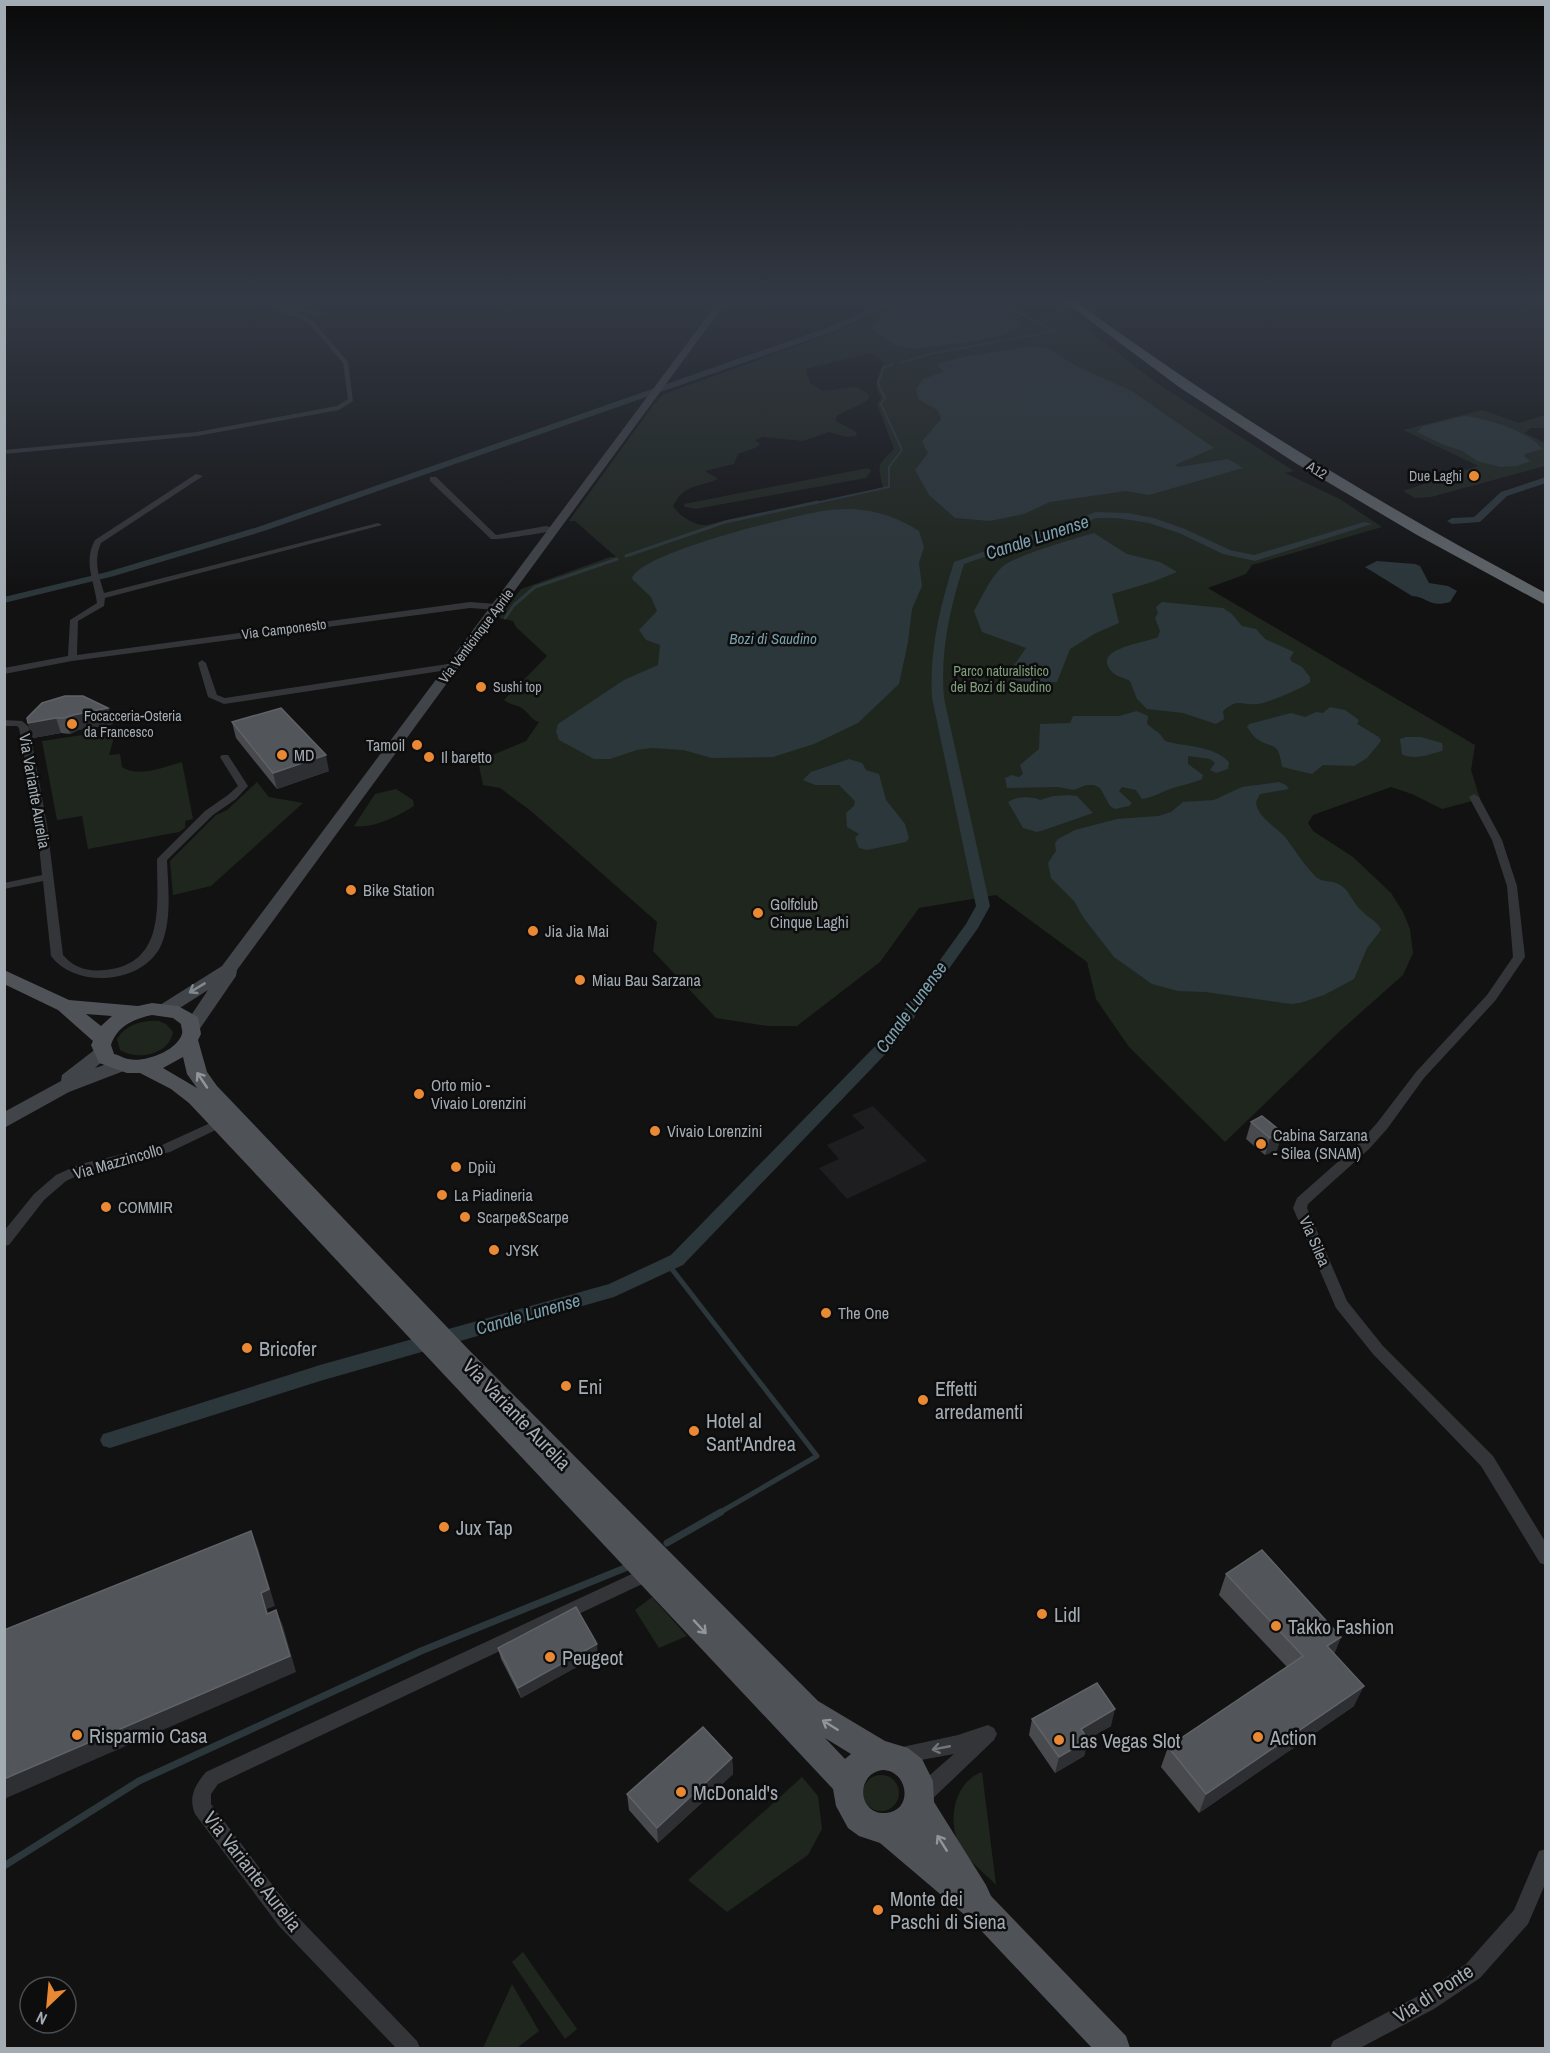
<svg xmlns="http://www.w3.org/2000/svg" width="1550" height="2053" font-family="'Archivo Narrow',sans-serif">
<rect width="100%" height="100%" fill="#121213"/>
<path fill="#1e1e20" d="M 873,1106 L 927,1161 L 847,1199 L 819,1168 L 839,1159 L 827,1145 L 865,1128 L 852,1115 Z"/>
<g fill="#1f261e" fill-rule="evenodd">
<path d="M 900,302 L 989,302 L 1025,320 L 1063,310 L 1155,382 L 1294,471 L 1285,473 L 1340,499 L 1382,527 L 1252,565 L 1246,574 L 1208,588 L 1475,745 L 1471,770 L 1480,799 L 1442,809 L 1412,794 L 1391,787 L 1313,815 L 1308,823 L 1313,831 L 1353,857 L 1391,893 L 1403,912 L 1410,929 L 1413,953 L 1403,975 L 1340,1031 L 1225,1142 L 1129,1047 L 1096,999 L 1087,962 L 996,895 L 919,908 L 880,962 L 797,1026 L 768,1026 L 716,1018 L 653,951 L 657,922 L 531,811 L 500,788 L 483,785 L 478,761 L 526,741 L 539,722 C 531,720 530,714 523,709 C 517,704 509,705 504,700 L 547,656 L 516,627 L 513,621 L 499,618 L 521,589 L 610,557 L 616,557 L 575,521 L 569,521 L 654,404 L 664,394 L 843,329 ZM 871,353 L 884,363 C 877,377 873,384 881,398 L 877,404 L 894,449 C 876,466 878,465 883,488 L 706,525 C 695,526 679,516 673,506 C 685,483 698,488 718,479 L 705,471 L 734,464 L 738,454 L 755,448 L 760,444 L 755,440 L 762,437 L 803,441 L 829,432 L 846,437 L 857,436 L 856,432 L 836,421 L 836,417 C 846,409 861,407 869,398 L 868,394 L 857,387 L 823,391 L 810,383 L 806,369 Z"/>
<path d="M 1482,410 L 1519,423 L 1545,415 L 1545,428 L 1531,428 L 1525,433 L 1545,443 L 1545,466 L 1431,497 L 1415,498 L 1403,491 L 1478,466 L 1403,430 ZM 1444,445 L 1542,449 L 1525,453 L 1523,456 L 1530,460 L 1477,461 L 1462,451 Z"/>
<path d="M 868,468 L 871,471 L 866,478 L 696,509 L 685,507 L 684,504 Z"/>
<path d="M 116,730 L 109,755 L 120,754 L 122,767 C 139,778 163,767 182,762 L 193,819 L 185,821 L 185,828 L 179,832 L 88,849 L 82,816 L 57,820 L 42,741 Z"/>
<path d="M 257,782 L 269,797 L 303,803 L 211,886 L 173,895 L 170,861 L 216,815 L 227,810 Z"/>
<path d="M 396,789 L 413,800 L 414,806 C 398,816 373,829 354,826 L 375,794 Z"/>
<path d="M 159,1021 L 166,1024 L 173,1032 C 169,1055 137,1061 120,1050 L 117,1039 C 126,1024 143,1020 159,1021 Z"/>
<path d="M 652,1597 L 687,1636 L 659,1648 L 635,1610 Z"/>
<path d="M 982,1772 L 996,1885 C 986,1874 968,1861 961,1848 C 946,1822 954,1782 982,1772 Z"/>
<circle cx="881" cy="1793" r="18"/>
<path d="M 802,1777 L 818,1796 L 822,1829 L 808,1855 L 727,1912 L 688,1880 Z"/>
<path d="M 523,1952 L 577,2029 L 565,2039 L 512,1962 Z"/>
<path d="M 512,1984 L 539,2031 L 517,2048 L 483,2048 Z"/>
</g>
<g fill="#2c373b">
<path d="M 920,302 L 980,302 L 1017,321 L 1021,326 L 1003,335 L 976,341 L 912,349 L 896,346 L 871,329 L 877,321 Z"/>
<path d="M 1033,346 L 1047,348 L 1080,368 L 1132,391 L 1214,448 L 1175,465 L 1179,467 L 1228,459 L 1243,468 L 1149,495 L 1126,491 L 1050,502 L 1024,514 L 990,521 L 955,518 L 929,495 L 915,470 L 928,453 L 922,441 L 941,419 L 937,410 L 918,399 L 916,388 L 923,379 L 943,372 L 936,364 L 968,356 Z"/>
<path d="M 1464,416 C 1484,417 1531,432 1542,449 L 1525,454 L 1524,456 L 1531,461 L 1517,466 L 1500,467 L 1477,461 L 1462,451 L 1444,445 L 1417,432 L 1423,426 Z"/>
<path d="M 852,509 C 876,510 899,518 919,531 L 924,547 L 919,563 L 922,586 L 912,609 L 908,642 L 899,684 L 858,723 L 814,744 L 773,757 L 712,758 L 683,750 L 652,748 L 637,750 L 610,759 L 594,759 L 559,740 L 556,732 L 558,724 L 624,680 L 658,665 L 660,645 L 646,640 L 639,630 L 657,611 L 651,597 L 632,579 C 637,553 799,514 829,510 C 836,509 845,509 852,509 Z"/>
<path d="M 1094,533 L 1127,554 L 1160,562 L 1177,572 L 1152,582 L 1112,594 L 1119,623 L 1096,633 L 1070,649 L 1057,682 L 1032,683 L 1005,678 L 1026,648 L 982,632 L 974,611 C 982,597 990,578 1002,567 C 1016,555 1074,539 1094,533 Z"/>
<path d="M 1377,561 L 1415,564 L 1420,566 L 1429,583 L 1448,586 L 1457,591 L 1450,602 C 1429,608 1428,597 1412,596 L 1365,567 Z"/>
<path d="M 1162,602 L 1223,608 L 1232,614 L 1242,626 L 1256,629 L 1265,639 L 1294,652 L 1290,658 L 1291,661 L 1302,667 L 1310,677 L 1310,682 C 1304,688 1267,703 1258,704 C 1242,706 1239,697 1223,711 L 1224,719 L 1216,724 L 1183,713 L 1147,709 L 1137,699 L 1130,681 C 1125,678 1118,677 1113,673 C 1088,648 1147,643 1158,637 L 1160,631 L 1155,618 L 1158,613 L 1156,607 Z"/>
<path d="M 1330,707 L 1345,710 L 1359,720 L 1357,724 L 1379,737 L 1381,741 L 1367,758 L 1354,766 L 1323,765 L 1312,774 L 1282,767 C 1278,740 1274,750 1257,739 C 1253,736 1250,731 1247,727 L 1249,724 L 1291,713 L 1305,717 L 1316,712 L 1323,713 Z"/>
<path d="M 1137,711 L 1148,716 L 1147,724 L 1160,734 L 1165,741 C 1185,747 1213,745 1229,762 L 1228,769 L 1216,773 L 1210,770 L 1215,763 L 1210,759 L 1188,756 L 1188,764 L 1203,775 L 1202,779 C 1191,784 1181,785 1170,789 C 1159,793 1154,797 1142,799 L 1136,790 L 1122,787 L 1119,791 L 1132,803 L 1129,806 L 1115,809 L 1110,806 L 1100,788 L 1094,785 L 1086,785 L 1074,790 L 1058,787 L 1007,788 L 1005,778 L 1012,775 L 1019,777 L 1023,774 L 1020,765 L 1039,749 L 1040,724 L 1070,723 L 1073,716 L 1119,716 Z"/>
<path d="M 1406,737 L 1421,737 L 1442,743 L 1443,747 L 1442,751 C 1431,754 1413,761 1402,754 L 1400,739 Z"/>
<path d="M 849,759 L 862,763 L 866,770 L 879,774 L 886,800 L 905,824 L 909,838 L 906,842 L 867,850 L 859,848 L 855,838 L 859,834 L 847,827 L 846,813 L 854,806 L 855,801 L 839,785 L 815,785 L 803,780 L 811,772 Z"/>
<path d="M 1279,782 L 1286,785 L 1289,789 L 1260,794 L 1256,802 C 1257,817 1276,827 1285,837 C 1295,850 1304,865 1316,877 C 1323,883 1331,880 1338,884 C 1349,888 1353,904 1362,911 C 1368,918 1378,921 1381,930 L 1367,948 L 1354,979 L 1324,995 L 1300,1003 L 1291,1004 L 1205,992 L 1178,991 L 1152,984 L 1114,957 L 1083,917 L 1074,901 L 1051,878 L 1048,863 L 1056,851 L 1055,843 L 1058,839 L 1075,830 L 1117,819 L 1158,816 L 1171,812 L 1183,802 L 1214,800 L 1242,787 Z"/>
<path d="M 1069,795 L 1077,796 L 1093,813 L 1044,830 L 1037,832 L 1023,828 L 1008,802 C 1016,796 1032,796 1040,800 L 1053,796 Z"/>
</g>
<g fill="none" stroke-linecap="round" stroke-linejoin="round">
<g stroke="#2c373b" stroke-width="2">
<path d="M 995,302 L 1031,319"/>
<path d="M 900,363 L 930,354 L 1055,331 L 1035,321"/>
<path d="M 811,504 L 889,487 L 889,467 L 902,450 L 881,404 L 885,398 L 878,384 L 883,368 L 893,364"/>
</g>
<g stroke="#2c373b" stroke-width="3">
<path d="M 626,556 L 725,522 L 818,502"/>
<path d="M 505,618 L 514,605 L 535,587 L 617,559"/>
</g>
<path stroke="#2c373b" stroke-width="5" d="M 668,1264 L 817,1456 L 719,1513"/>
<g stroke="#2c373b" stroke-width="7">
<path d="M 667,1543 L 721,1512"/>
<path d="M 4,1866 L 139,1781 L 421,1651 L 625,1568"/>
</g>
<g fill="#2c373b" fill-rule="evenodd">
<path d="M 886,302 L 896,302 L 835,331 L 264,531 L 114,576 L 4,603 L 4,597 L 107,572 L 258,527 L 829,327 Z"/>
<path d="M 1546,477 L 1546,483 L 1507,496 L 1480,522 L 1452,524 L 1447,521 L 1452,518 L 1474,517 L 1501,492 Z"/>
<path d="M 1096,512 L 1128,513 L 1154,518 L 1185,529 L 1230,550 L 1254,555 L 1364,522 L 1372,524 L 1255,561 L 1223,554 L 1179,533 L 1149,523 L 1117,518 L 1097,518 L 964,564 C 950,608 940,651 944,698 L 990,906 L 978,928 L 896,1043 L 683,1265 L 614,1297 L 320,1381 L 110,1448 L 103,1446 L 100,1440 L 103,1434 L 110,1432 L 320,1365 L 609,1284 L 671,1255 L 886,1035 L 966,924 L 976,906 L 932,698 C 929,651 940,607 954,562 Z"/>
</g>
<g fill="#333538" fill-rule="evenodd">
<path d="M 273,302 L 279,302 L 291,312 L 303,315 L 312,320 L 348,362 L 353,401 L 339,410 L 197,436 L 4,454 L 4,450 L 197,432 L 337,406 L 348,399 L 343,363 L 308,322 L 299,318 L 287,315 Z"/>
<path d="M 296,307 L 321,313 L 322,314 L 319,316 L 294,310 Z"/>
<path d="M 196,474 L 203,476 L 101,543 C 93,561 99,576 104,593 L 378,523 L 382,525 L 105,598 L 104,606 L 78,621 L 77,655 L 470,602 L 497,604 L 501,607 L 497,610 L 470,608 L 72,661 L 4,674 L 4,668 L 68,656 L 70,620 L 97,603 C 94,580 83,562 95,540 Z"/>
<path d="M 430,477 L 436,477 L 496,535 L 546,526 L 558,529 C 552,532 500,540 491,539 L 430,481 Z"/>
<path d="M 202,660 L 206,663 L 217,695 L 225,698 L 454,663 L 458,666 L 454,669 L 224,704 L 208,697 L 198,663 Z"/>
<path d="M 4,720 L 22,721 L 29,727 L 47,825 L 63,955 C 74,968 88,972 105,970 C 166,964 157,905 157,859 L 205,811 L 228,795 L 238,786 L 220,757 L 222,755 L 228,755 L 248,786 L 236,799 L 213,815 L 167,860 C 168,886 172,918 162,943 C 146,984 76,990 51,956 L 43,881 L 4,889 L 4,883 L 42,875 L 37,825 L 19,728 L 17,726 L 4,726 Z"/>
<path d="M 1474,794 L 1479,797 L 1502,840 L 1517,886 L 1525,957 L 1495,1001 L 1424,1078 L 1387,1129 L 1369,1149 L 1308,1204 L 1307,1208 L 1347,1301 L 1383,1346 L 1493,1456 L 1546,1543 L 1546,1565 L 1540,1563 L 1481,1466 L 1373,1354 L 1336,1308 L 1293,1208 L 1297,1198 L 1359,1143 L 1377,1123 L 1416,1072 L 1487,995 L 1513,957 L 1507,886 L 1492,840 L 1469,797 Z"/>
<path d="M 219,1119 L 224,1120 L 225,1123 L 224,1126 L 170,1152 L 83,1173 L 66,1181 L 44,1200 L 9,1245 L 4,1246 L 4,1231 L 34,1194 L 56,1175 L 80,1164 L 162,1145 Z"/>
<path d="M 649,1566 L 655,1568 L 657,1573 L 655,1578 L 218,1784 L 211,1794 L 211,1804 L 293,1912 L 417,2041 L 420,2048 L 396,2048 L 279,1926 L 195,1814 C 188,1797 195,1785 206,1772 Z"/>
<path d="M 988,1725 L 994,1728 L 997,1734 L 994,1740 L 928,1803 L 921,1805 L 914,1803 L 912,1796 L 914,1789 L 954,1754 L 899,1764 L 893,1761 L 890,1755 L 893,1749 L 958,1735 Z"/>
<path d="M 1546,1849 L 1546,1882 L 1528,1924 L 1480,1978 L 1434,2009 L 1360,2048 L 1330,2048 L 1333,2041 L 1420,1995 L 1466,1964 L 1514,1910 L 1539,1851 Z"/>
</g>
<g fill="#414448" fill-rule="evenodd">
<path d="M 718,302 L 726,302 L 237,970 L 236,976 L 199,1030 L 187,1030 L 184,1026 L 208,990 L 172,1013 L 160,1013 L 157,1009 L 160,1005 L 222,966 Z"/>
<path d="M 103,1046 L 109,1048 L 112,1052 L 95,1068 L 122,1059 L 129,1061 L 131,1065 L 129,1069 L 69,1092 L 4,1128 L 4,1112 L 61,1081 L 62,1075 L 97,1048 Z"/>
</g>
<path fill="#4f5257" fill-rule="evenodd" d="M 4,970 L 69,1000 L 138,1006 L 152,1003 L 178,1006 L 198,1017 L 201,1034 L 198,1040 L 207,1072 L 217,1086 L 467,1348 L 818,1701 L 885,1741 L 908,1748 L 922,1759 L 933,1781 L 934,1802 L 986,1885 L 991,1896 L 1126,2036 L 1130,2048 L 1092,2048 L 973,1922 L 880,1843 L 859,1836 L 848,1828 L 836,1806 L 833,1789 L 189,1103 L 171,1089 L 140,1073 L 127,1073 L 99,1063 L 91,1045 L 93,1041 L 58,1010 L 4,984 ZM 86,1014 L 112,1016 L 101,1026 ZM 152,1015 L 173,1018 L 181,1024 C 181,1027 183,1031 182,1034 C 177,1051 144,1063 128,1059 C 123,1058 119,1055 114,1054 L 111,1045 C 117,1026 134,1019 152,1015 ZM 183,1057 L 187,1074 L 197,1088 L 163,1068 ZM 825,1738 L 851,1754 L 845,1759 ZM 884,1770 C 909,1772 913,1811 886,1813 C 857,1815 855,1772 884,1770 Z"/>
<path fill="#5f6469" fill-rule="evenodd" d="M 1065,302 L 1077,302 C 1226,412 1383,506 1546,593 L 1546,605 L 1417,535 L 1297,464 L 1179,387 Z"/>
</g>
<g fill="#484a4e">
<path d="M 108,708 L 113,724 L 78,730 L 70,734 L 61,733 L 33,738 L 28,723 Z"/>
<path d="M 232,722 L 329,771 L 277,789 L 236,738 Z"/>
<path d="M 1251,1122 L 1282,1132 L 1277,1150 L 1265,1155 L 1246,1139 Z"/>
<path d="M 1226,1574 L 1341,1637 L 1334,1654 L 1354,1706 L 1199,1813 L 1161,1767 L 1168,1747 L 1287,1667 L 1219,1595 Z"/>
<path d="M 498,1648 L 598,1655 L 521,1698 L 501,1659 Z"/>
<path d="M 1032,1719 L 1111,1726 L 1088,1739 L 1084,1756 L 1055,1773 L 1029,1735 Z"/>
<path d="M 732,1758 L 733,1774 L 658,1843 L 629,1810 L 627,1794 Z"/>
</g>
<g fill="#2e2f32">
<path d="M 108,708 L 113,724 L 78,730 L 70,734 L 65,718 L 73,715 Z"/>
<path d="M 56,718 L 61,733 L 33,738 L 28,723 Z"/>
<path d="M 326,755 L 329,771 L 277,789 L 273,773 Z"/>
<path d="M 1282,1132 L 1277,1150 L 1265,1155 L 1270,1138 Z"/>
<path d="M 251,1531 L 258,1548 L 275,1606 L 267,1609 L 273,1630 L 261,1593 Z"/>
<path d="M 276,1610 L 283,1626 L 296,1672 L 4,1799 L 4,1779 Z"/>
<path d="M 1341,1637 L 1333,1657 L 1327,1646 Z"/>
<path d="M 597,1644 L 598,1655 L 521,1698 L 518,1688 Z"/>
<path d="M 1364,1686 L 1354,1706 L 1199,1813 L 1206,1794 Z"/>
<path d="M 1115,1709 L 1111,1726 L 1077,1745 L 1081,1729 Z"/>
<path d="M 1088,1740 L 1084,1756 L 1055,1773 L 1059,1757 Z"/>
<path d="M 732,1758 L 733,1774 L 658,1843 L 657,1828 Z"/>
</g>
<g fill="#525559" stroke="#5f6267" stroke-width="1.5">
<path d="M 65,696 L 83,696 L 108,708 L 73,715 L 65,718 L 56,718 L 28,723 L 27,718 L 42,703 Z"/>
<path d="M 281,708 L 326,755 L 273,773 L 232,722 Z"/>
<path d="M 1262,1116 L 1282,1132 L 1270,1138 L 1251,1122 Z"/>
<path d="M 251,1531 L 269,1589 L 261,1593 L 267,1614 L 276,1610 L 290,1656 L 4,1779 L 4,1630 Z"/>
<path d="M 1262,1550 L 1341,1637 L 1327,1646 L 1364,1686 L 1206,1794 L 1168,1747 L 1303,1656 L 1226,1574 Z"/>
<path d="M 576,1607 L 597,1644 L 518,1688 L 498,1648 Z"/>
<path d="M 1097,1683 L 1115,1709 L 1081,1729 L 1088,1740 L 1059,1757 L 1032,1719 Z"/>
<path d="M 703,1727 L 732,1758 L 657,1828 L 627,1794 Z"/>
</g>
<defs><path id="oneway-shaft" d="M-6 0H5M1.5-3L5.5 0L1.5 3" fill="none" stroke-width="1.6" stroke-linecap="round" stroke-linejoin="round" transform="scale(1.5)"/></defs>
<use stroke="#81888e" href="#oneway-shaft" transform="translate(197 988) rotate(149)"/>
<g stroke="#8f969c">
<use href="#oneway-shaft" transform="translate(202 1080) rotate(-124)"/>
<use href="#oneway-shaft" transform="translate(700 1627) rotate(47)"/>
<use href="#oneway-shaft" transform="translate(830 1725) rotate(-148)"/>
<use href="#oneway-shaft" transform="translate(942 1843) rotate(-122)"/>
</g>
<use stroke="#71767c" href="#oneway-shaft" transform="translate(941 1748) rotate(169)"/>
<linearGradient id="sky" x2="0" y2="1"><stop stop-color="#0a0a0a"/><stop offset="0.51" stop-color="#333944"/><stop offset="1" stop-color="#333944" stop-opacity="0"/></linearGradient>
<rect width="1550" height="589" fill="url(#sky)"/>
<g fill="#ea8933" stroke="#0d0d0e" stroke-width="2">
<circle cx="1474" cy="476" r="6"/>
<circle cx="481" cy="687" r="6"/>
<circle cx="72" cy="724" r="6"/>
<circle cx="417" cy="745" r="6"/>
<circle cx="282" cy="755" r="6"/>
<circle cx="429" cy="757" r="6"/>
<circle cx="351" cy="890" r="6"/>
<circle cx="758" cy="913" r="6"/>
<circle cx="533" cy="931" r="6"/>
<circle cx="580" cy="980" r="6"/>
<circle cx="419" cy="1094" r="6"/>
<circle cx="655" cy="1131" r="6"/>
<circle cx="1261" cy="1144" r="6"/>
<circle cx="456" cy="1167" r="6"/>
<circle cx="442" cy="1195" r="6"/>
<circle cx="106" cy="1207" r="6"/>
<circle cx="465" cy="1217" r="6"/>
<circle cx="494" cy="1250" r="6"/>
<circle cx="826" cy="1313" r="6"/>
<circle cx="247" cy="1348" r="6"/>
<circle cx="566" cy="1386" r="6"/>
<circle cx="923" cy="1400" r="6"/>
<circle cx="694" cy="1431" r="6"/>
<circle cx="444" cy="1527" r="6"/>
<circle cx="1042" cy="1614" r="6"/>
<circle cx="1276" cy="1626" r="6"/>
<circle cx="550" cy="1657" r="6"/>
<circle cx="77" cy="1735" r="6"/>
<circle cx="1258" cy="1737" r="6"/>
<circle cx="1059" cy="1740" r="6"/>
<circle cx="681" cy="1792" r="6"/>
<circle cx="878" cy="1910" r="6"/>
</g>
<g text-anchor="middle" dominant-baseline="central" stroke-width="5" stroke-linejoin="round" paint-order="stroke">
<g font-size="14" fill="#a4acb3" stroke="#0d0d0e">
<text transform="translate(1317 470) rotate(32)">A12</text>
<text transform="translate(284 629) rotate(-7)">Via Camponesto</text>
<text transform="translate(476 636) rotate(-53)">Via Venticinque Aprile</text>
</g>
<g font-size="14" fill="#a4acb3" stroke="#0d0d0e" text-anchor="start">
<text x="1462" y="476" text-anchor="end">Due Laghi</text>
<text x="493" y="687">Sushi top</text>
<text x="84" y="716">Focacceria-Osteria<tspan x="84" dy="16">da Francesco</tspan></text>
</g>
<g font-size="14" fill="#809e7b" stroke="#0d0d0e">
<text x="1001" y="671">Parco naturalistico<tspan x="1001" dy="16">dei Bozi di Saudino</tspan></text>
</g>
<g font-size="15" font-style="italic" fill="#7ba0ae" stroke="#0d0d0e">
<text x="773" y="638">Bozi di Saudino</text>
</g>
<g font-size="16" fill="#a4acb3" stroke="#0d0d0e" text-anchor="start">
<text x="405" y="745" text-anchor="end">Tamoil</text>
<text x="294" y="755">MD</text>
<text x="441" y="757">Il baretto</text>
<text x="363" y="890">Bike Station</text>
<text x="770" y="904">Golfclub<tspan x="770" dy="18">Cinque Laghi</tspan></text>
<text x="545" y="931">Jia Jia Mai</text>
<text x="592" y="980">Miau Bau Sarzana</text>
<text x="431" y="1085">Orto mio -<tspan x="431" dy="18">Vivaio Lorenzini</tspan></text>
<text x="667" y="1131">Vivaio Lorenzini</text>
<text x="1273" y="1135">Cabina Sarzana<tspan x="1273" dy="18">- Silea (SNAM)</tspan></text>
<text x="468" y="1167">Dpiù</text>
<text x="454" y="1195">La Piadineria</text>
<text x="118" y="1207">COMMIR</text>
<text x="477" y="1217">Scarpe&amp;Scarpe</text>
<text x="506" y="1250">JYSK</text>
<text x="838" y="1313">The One</text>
</g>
<g font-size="16" fill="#a4acb3" stroke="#0d0d0e">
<text transform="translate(35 791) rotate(80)">Via Variante Aurelia</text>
<text transform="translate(118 1161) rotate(-16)">Via Mazzincollo</text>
<text transform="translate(1315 1241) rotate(66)">Via Silea</text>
</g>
<g font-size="18" font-style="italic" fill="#7ba0ae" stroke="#0d0d0e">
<text transform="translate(1037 537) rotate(-18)">Canale Lunense</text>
<text transform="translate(911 1007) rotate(-54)">Canale Lunense</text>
<text transform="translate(528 1314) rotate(-16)">Canale Lunense</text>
</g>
<g font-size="20" fill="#a4acb3" stroke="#0d0d0e" text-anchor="start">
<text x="259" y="1348">Bricofer</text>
<text x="578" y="1386">Eni</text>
<text x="935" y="1388">Effetti<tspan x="935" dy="23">arredamenti</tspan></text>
<text x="706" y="1420">Hotel al<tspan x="706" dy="23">Sant'Andrea</tspan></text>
<text x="456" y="1527">Jux Tap</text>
<text x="1054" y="1614">Lidl</text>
<text x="1288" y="1626">Takko Fashion</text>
<text x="562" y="1657">Peugeot</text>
<text x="89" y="1735">Risparmio Casa</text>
<text x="1270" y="1737">Action</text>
<text x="1071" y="1740">Las Vegas Slot</text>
<text x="693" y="1792">McDonald's</text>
<text x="890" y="1898">Monte dei<tspan x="890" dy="23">Paschi di Siena</tspan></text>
</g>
<g font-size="20" fill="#a4acb3" stroke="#0d0d0e">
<text transform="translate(517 1414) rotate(46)">Via Variante Aurelia</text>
<text transform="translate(253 1871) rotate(52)">Via Variante Aurelia</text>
<text transform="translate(1433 1993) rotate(-33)">Via di Ponte</text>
</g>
</g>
<rect width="1550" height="2053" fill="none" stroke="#a4acb3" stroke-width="12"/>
<g transform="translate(48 2005) rotate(206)"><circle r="28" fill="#0d0d0e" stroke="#494d50" stroke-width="1.5"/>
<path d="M0-4.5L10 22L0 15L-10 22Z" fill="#ea8933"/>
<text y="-9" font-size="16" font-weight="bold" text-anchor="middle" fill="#a4acb3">N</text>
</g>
</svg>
